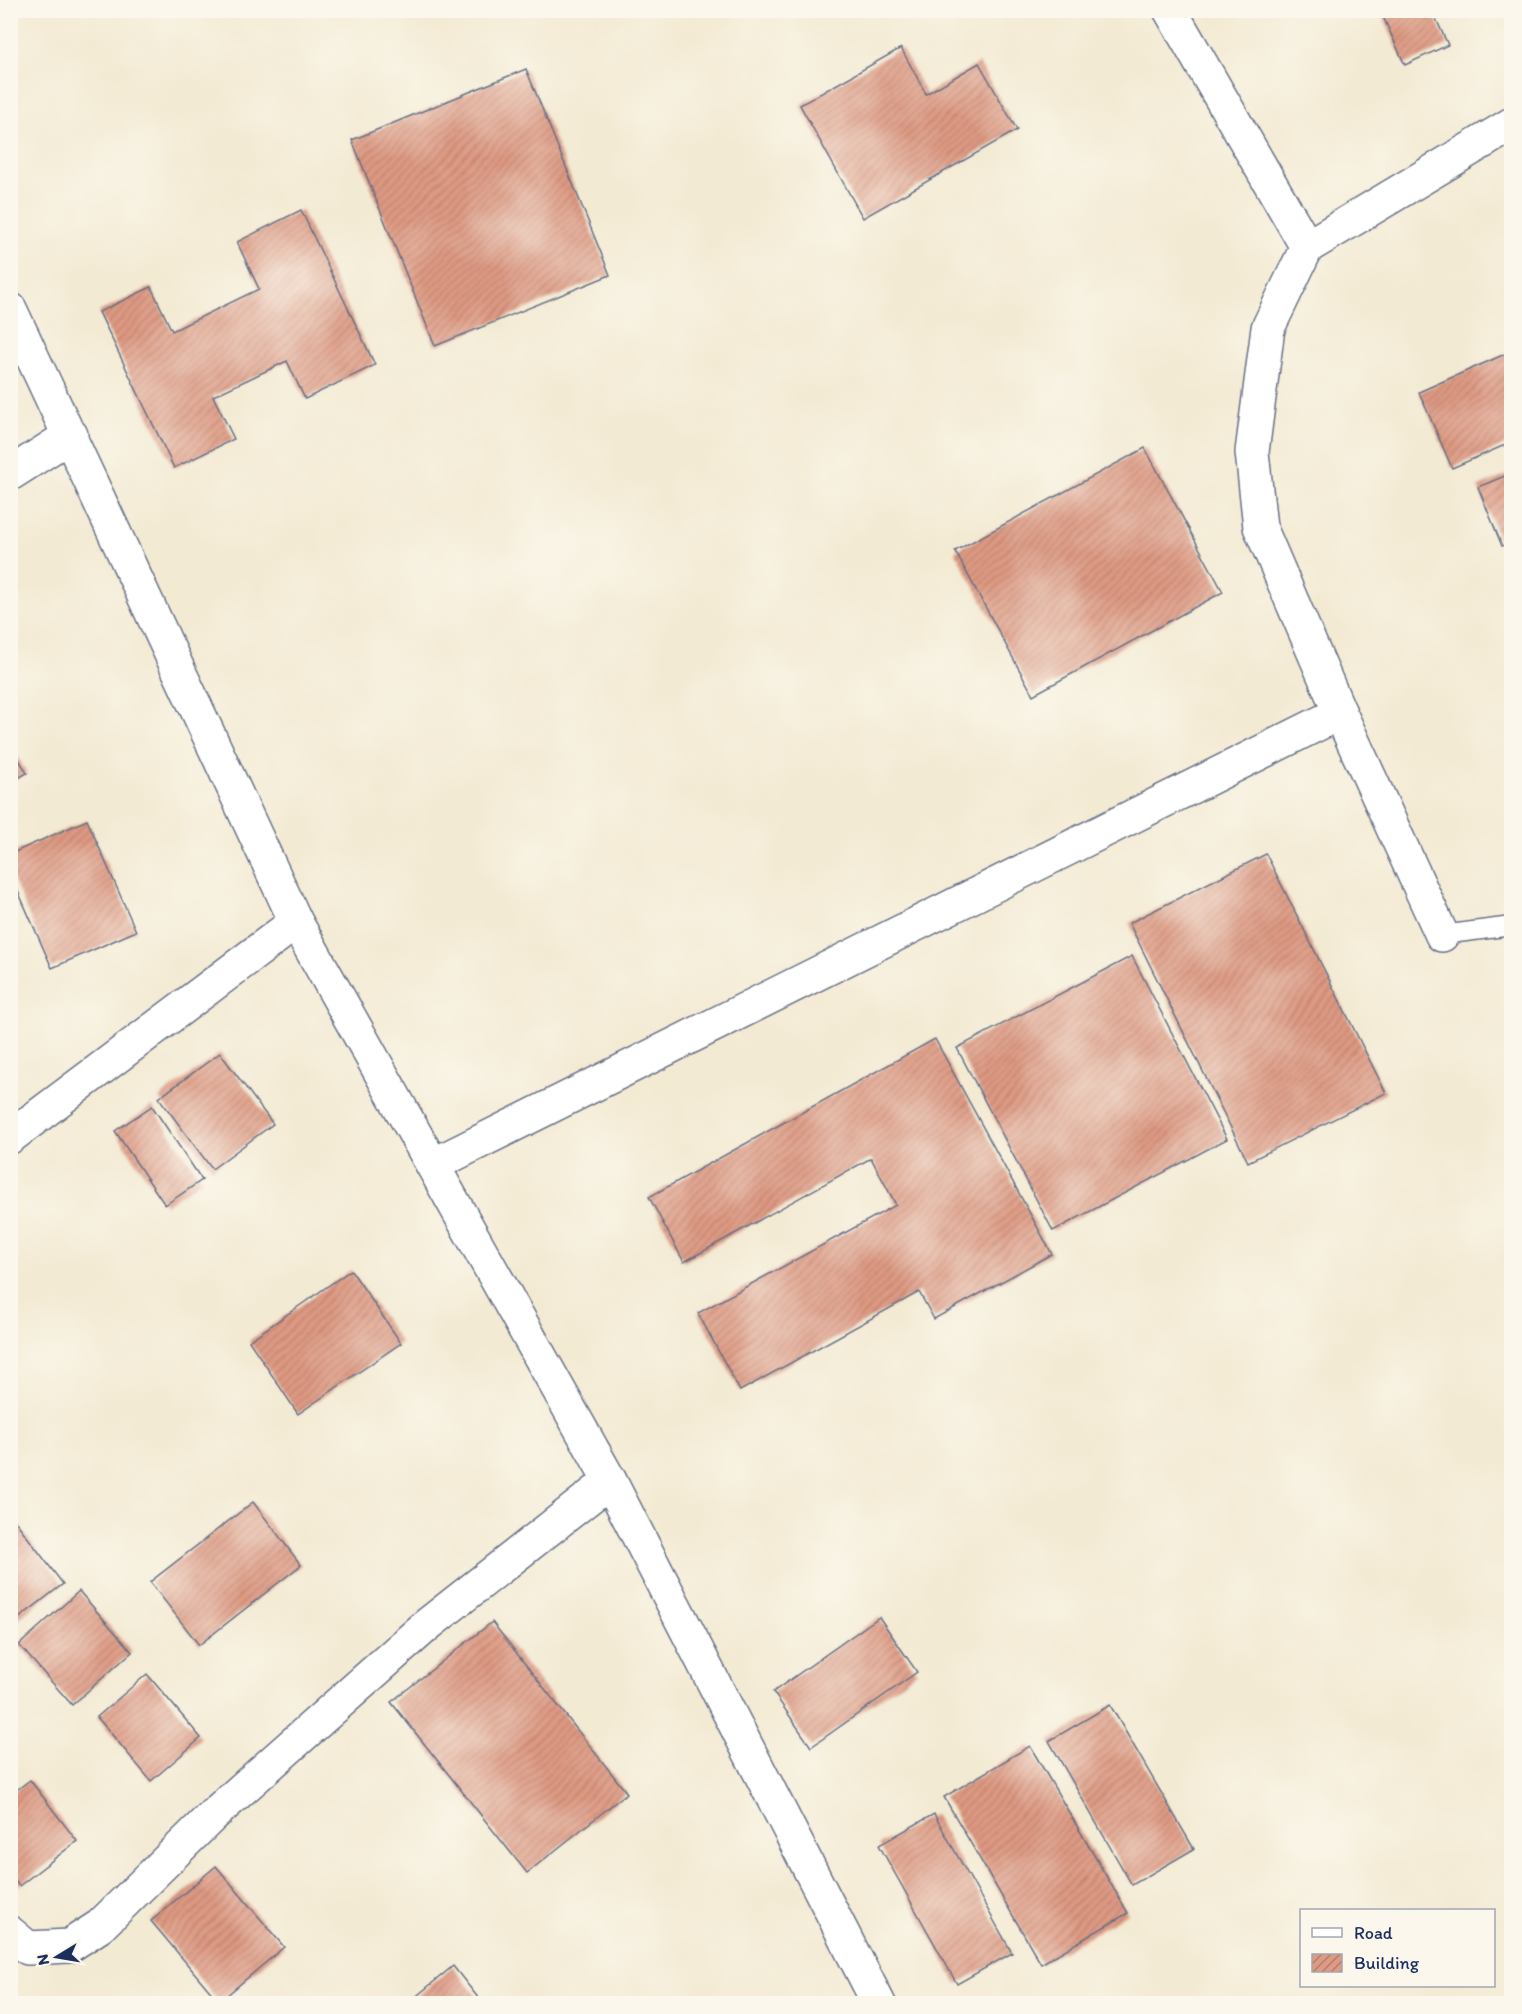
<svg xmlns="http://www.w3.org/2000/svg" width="1522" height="2014" font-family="Itim,sans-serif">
<defs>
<pattern id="building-hatch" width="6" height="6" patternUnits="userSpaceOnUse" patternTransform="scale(1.5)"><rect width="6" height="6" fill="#df9a82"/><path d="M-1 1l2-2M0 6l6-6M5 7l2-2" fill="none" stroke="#b47e6e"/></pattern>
</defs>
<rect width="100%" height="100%" fill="#fbf7ec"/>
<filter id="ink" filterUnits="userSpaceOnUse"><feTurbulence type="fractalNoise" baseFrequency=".0167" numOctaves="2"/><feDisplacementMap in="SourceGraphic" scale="12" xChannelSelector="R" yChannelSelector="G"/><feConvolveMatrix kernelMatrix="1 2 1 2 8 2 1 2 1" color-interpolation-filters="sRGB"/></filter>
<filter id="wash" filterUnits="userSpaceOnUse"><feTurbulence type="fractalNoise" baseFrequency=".008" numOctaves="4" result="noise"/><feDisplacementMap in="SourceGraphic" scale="24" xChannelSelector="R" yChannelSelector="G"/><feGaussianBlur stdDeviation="1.35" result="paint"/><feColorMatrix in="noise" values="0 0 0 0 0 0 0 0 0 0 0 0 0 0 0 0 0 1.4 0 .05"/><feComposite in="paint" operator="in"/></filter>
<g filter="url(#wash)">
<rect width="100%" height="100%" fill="#f3ead3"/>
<g id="blocks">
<g fill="url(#building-hatch)">
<path d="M 1380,10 L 1432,10 L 1448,45 L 1405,65 Z"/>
<path d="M 901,48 L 926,94 L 979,63 L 1017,130 L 863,218 L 800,105 Z"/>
<path d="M 526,69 L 610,275 L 435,346 L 352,140 Z"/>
<path d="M 301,210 L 375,365 L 305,399 L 287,361 L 213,396 L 234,439 L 174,468 L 99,312 L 151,287 L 172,331 L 259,289 L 237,242 Z"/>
<path d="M 1512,351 L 1512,442 L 1452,468 L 1419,392 Z"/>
<path d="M 1145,448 L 1223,592 L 1033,695 L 955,551 Z"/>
<path d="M 1512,473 L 1512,542 L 1502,546 L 1478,487 Z"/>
<path d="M 10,744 L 27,773 L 10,783 Z"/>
<path d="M 87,820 L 136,931 L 52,968 L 10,873 L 10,854 Z"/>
<path d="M 1266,854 L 1386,1093 L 1248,1162 L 1129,923 Z"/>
<path d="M 1132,956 L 1227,1139 L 1053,1231 L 957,1048 Z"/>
<path d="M 935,1039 L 1052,1254 L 934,1319 L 919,1292 L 740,1391 L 698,1313 L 896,1205 L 871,1158 L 684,1262 L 649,1197 Z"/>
<path d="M 220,1053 L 273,1124 L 212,1169 L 159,1098 Z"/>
<path d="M 152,1106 L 202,1180 L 165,1205 L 115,1131 Z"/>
<path d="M 351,1270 L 401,1343 L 298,1414 L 249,1341 Z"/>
<path d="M 253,1502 L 301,1565 L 199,1645 L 150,1582 Z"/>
<path d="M 13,1518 L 63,1584 L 10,1625 L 10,1519 Z"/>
<path d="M 79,1591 L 132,1652 L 72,1705 L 19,1645 Z"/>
<path d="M 879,1617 L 917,1672 L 811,1747 L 773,1692 Z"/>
<path d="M 492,1622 L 627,1793 L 527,1873 L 391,1702 Z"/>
<path d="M 147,1674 L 201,1738 L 151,1781 L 97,1717 Z"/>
<path d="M 1110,1705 L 1194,1849 L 1132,1885 L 1049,1741 Z"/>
<path d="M 1030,1746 L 1128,1913 L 1041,1964 L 944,1797 Z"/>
<path d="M 30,1780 L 77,1841 L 19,1886 L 10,1875 L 10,1795 Z"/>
<path d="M 934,1814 L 1012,1953 L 957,1984 L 879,1845 Z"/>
<path d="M 216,1866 L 284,1947 L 219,2002 L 151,1921 Z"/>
<path d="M 453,1966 L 483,2004 L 407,2004 Z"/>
</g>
</g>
</g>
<g filter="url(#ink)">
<use href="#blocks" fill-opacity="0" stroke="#677087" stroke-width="1.5"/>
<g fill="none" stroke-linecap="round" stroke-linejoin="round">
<defs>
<path id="service" d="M 1442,935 L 1512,926"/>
<g id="minor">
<path d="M 1170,10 L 1307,247"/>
<path d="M 10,309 L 296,922 L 610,1481 L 879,2004"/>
<path d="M 10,474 L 71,435"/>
<path d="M 1442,935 L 1340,713 L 1260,527 L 1252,452 L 1268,328 L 1307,247 L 1512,124"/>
<path d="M 10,1137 L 296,922"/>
<path d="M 433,1165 L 1340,713"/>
<path d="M 10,1933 L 28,1948 L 69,1946 L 100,1926 L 212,1816 L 427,1625 L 610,1481"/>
</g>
</defs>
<use href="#service" stroke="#677087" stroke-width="21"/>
<use href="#minor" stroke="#677087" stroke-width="36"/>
<use href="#service" stroke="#fff" stroke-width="18"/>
<use href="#minor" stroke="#fff" stroke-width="33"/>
</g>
</g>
<rect width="1522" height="2014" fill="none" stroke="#fbf7ec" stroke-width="36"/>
<rect x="1300" y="1909" width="195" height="78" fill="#fbf7ec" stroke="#a1a7b3" stroke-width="1.5"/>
<rect x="1312" y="1928" width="30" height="9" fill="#ffffff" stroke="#a1a7b3" stroke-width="1.5"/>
<text x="1354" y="1939" font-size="18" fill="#1b2f5e">Road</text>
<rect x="1312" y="1954" width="30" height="18" fill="url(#building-hatch)" stroke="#a1a7b3" stroke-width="1.5"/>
<text x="1354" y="1969" font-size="18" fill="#1b2f5e">Building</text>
<g transform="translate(57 1957) rotate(259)" stroke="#fbf7ec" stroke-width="4.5" paint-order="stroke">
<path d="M0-4.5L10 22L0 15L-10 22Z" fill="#1b2f5e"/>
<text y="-9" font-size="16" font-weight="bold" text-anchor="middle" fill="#1b2f5e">N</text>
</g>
</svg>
